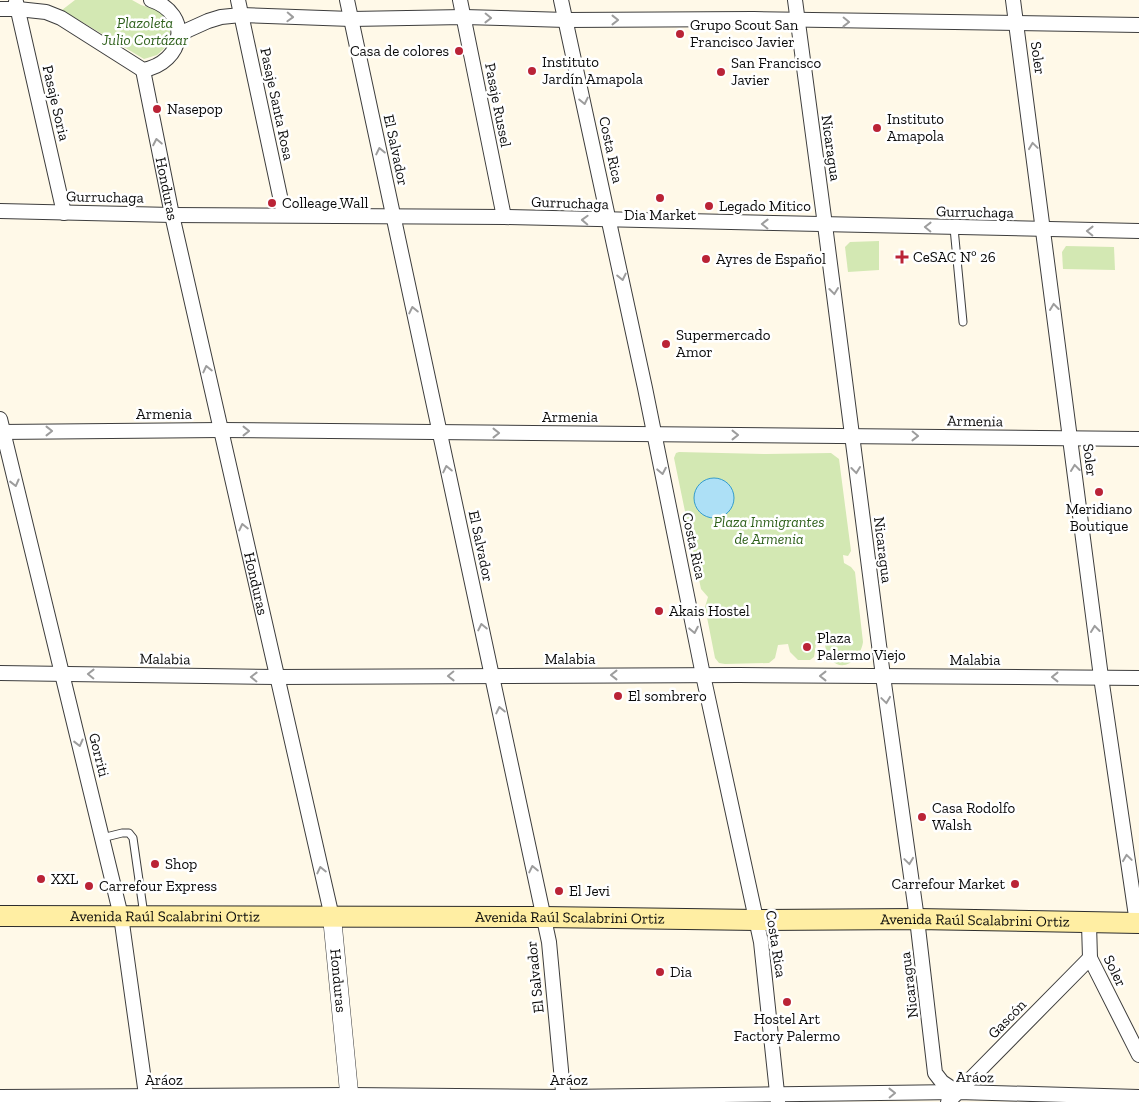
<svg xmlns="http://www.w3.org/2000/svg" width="1139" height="1102" font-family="'Zilla Slab',serif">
<rect width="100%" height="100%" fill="#fff9e8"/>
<g fill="#d3e8b3">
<path d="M 75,0 L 132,0 L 141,5 L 163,12 L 169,22 L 171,35 L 167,46 L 157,55 L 144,59 L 62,10 Z"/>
<path d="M 879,241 L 879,270 L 848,272 L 845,247 L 850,242 Z"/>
<path d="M 1066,246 L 1114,247 L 1115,270 L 1063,269 L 1062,252 Z"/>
<path d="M 679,452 L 766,454 L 831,453 L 839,459 L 851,551 L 848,556 L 843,555 L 844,563 L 851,567 L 855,572 L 863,642 C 861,657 845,674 831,660 C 827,656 826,650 825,645 L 816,644 L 814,657 L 810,660 L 798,660 L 790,652 L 788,644 L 778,645 L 775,658 L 769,663 L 725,664 L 719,663 L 715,658 L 705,607 L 708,597 L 701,589 L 674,458 L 676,453 Z"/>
</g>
<circle fill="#ade0f6" stroke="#349ccd" cx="714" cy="498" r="20"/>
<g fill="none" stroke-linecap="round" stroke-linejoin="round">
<defs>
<g id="service">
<path d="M 954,228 L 963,322"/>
<path d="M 102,838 L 122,833 L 129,833 L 133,838 L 144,915"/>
</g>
<g id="minor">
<path d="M 238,0 L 284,215"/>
<path d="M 347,0 L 549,942 L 564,1102"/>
<path d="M 460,0 L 504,217"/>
<path d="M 561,0 L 645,388 L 703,675 L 761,942 L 778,1102"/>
<path d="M 795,0 L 825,225 L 883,676 L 917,919 L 935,1073 L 942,1082 L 957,1092"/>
<path d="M 1013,0 L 1101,677 L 1137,923"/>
<path d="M 16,2 L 64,213"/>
<path d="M 0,9 L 18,9 L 46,12 L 61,18 L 143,70 C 184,63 193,14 151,0"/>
<path d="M 178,37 L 188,30 L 208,21 L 221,17 L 241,15 L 351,19 L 464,17 L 566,20 L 754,19 L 1139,25"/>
<path id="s1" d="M 143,70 L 172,215 L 332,917"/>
<path d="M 0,211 L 172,215 L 504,217 L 1139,231"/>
<path d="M 0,419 L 121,916 L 147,1102"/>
<path d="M 0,432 L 221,430 L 1139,439"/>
<path d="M 0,673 L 277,677 L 739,675 L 1139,678"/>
<path d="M 1089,924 L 1090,958 L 1139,1055"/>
<path d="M 0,1097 L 350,1095 L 564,1097 L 958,1092 L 1139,1097"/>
<path d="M 948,1102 L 1090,958"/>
</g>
<g id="tertiary">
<path id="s2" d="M 332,917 L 350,1102"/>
</g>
<g id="secondary">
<path id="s3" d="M 0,916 L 543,917 L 757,920 L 917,919 L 1139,923"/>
</g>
</defs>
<use href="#service" stroke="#3d3d3d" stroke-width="9"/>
<use href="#minor" stroke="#3d3d3d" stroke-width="16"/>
<use href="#tertiary" stroke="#3d3d3d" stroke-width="19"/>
<use href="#secondary" stroke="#2c2c2c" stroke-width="22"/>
<use href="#service" stroke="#fff" stroke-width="7"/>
<use href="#minor" stroke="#fff" stroke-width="14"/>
<use href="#tertiary" stroke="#fff" stroke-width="18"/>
<use href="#secondary" stroke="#ffeea3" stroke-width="20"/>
</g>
<defs><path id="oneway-chevron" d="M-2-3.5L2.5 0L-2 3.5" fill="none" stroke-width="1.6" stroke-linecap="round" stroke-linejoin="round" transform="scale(1.25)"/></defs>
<g stroke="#9d9d9d">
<use href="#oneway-chevron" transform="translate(290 17) rotate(2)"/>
<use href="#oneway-chevron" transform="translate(488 18) rotate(1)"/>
<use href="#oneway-chevron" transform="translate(615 20)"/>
<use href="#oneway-chevron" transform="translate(846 22) rotate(1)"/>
<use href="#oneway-chevron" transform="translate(584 101) rotate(78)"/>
<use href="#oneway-chevron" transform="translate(157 142) rotate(-101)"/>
<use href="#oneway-chevron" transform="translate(1033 146) rotate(-98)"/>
<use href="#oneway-chevron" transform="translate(380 151) rotate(-102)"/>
<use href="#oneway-chevron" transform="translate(585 220) rotate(-178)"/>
<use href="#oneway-chevron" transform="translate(765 224) rotate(-179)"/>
<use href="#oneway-chevron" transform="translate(928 227) rotate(-179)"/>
<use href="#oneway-chevron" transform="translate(1090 231) rotate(-179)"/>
<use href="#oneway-chevron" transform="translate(622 277) rotate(78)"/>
<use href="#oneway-chevron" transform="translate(834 291) rotate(83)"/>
<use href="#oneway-chevron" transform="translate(1054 307) rotate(-97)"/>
<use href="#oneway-chevron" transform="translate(413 310) rotate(-102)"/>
<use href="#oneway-chevron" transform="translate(207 369) rotate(-103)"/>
<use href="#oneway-chevron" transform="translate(49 431)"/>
<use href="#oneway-chevron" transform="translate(246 431)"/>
<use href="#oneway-chevron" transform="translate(496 433)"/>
<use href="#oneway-chevron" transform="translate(735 435)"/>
<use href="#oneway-chevron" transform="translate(915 436) rotate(1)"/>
<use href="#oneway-chevron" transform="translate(1075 468) rotate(-97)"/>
<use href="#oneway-chevron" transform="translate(447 469) rotate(-102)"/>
<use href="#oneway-chevron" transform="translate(856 470) rotate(83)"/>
<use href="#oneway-chevron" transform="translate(662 471) rotate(79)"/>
<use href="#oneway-chevron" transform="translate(15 483) rotate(76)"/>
<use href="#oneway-chevron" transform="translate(243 527) rotate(-103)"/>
<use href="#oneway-chevron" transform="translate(482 627) rotate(-102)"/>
<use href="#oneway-chevron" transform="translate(1095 629) rotate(-97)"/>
<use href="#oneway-chevron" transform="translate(694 630) rotate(79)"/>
<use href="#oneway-chevron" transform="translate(91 674) rotate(-179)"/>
<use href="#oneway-chevron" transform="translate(614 675) rotate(-180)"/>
<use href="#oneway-chevron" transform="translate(451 676) rotate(179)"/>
<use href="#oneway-chevron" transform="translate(823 676) rotate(-180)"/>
<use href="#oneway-chevron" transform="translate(254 677) rotate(-179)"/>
<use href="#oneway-chevron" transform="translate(1055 677) rotate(-180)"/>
<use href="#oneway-chevron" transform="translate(886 700) rotate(82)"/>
<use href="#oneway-chevron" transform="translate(500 710) rotate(-102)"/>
<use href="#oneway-chevron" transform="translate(79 743) rotate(76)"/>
<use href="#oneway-chevron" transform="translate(1127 858) rotate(-98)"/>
<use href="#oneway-chevron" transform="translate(909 861) rotate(82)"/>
<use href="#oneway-chevron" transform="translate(533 869) rotate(-102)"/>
<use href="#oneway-chevron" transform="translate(321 870) rotate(-103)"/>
<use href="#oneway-chevron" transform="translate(892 1093) rotate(-1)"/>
</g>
<g fill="#ba2336" stroke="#fff" stroke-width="2">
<circle cx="680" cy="34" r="5"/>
<circle cx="459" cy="51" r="5"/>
<circle cx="532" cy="71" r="5"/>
<circle cx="721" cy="72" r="5"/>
<circle cx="157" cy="109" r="5"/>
<circle cx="877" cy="128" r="5"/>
<circle cx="660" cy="198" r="5"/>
<circle cx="272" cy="203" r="5"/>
<circle cx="709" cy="206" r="5"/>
<path d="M899.5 249.5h5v5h5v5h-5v5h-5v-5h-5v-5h5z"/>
<circle cx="706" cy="259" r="5"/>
<circle cx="666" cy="344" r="5"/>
<circle cx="1099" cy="492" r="5"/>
<circle cx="659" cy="611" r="5"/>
<circle cx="807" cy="647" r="5"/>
<circle cx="618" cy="696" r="5"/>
<circle cx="922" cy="817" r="5"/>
<circle cx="155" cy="864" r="5"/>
<circle cx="41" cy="879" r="5"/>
<circle cx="1015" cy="884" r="5"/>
<circle cx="89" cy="886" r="5"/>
<circle cx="559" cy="891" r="5"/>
<circle cx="660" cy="972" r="5"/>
<circle cx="787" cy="1002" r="5"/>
</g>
<g text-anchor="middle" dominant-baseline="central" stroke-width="5" stroke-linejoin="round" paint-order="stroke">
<g font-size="15" font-style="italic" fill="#2f611c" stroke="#fff">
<text x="145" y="23">Plazoleta<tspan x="145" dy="17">Julio Cortázar</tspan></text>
<text x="769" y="522">Plaza Inmigrantes<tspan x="769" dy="17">de Armenia</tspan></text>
</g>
<g font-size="15" fill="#0a0a0a" stroke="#fff" text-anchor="start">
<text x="690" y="25">Grupo Scout San<tspan x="690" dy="17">Francisco Javier</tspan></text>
<text x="449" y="51" text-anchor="end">Casa de colores</text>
<text x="542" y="62">Instituto<tspan x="542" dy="17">Jardín Amapola</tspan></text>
<text x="731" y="63">San Francisco<tspan x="731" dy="17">Javier</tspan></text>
<text x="167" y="109">Nasepop</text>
<text x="887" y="119">Instituto<tspan x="887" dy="17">Amapola</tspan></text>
<text x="282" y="203">Colleage Wall</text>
<text x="719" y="206">Legado Mitico</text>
<text x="660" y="215" text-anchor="middle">Dia Market</text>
<text x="913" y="257">CeSAC Nº 26</text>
<text x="716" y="259">Ayres de Español</text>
<text x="676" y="335">Supermercado<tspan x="676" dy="17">Amor</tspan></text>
<text x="1099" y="509" text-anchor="middle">Meridiano<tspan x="1099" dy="17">Boutique</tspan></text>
<text x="669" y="611">Akais Hostel</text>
<text x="817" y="638">Plaza<tspan x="817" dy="17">Palermo Viejo</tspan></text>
<text x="628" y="696">El sombrero</text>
<text x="932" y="808">Casa Rodolfo<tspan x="932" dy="17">Walsh</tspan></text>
<text x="165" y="864">Shop</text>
<text x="51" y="879">XXL</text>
<text x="1005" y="884" text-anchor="end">Carrefour Market</text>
<text x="99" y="886">Carrefour Express</text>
<text x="569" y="891">El Jevi</text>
<text x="670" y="972">Dia</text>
<text x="787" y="1019" text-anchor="middle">Hostel Art<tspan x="787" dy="17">Factory Palermo</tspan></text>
</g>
<g font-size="15" fill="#0a0a0a" stroke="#fff">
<text transform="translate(1038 58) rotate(82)">Soler</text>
<text transform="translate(56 103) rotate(77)">Pasaje Soria</text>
<text transform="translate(277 104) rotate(78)">Pasaje Santa Rosa</text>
<text transform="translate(498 105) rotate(79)">Pasaje Russel</text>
<text transform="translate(831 148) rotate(82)">Nicaragua</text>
<text transform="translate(396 150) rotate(78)">El Salvador</text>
<text transform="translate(611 150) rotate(78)">Costa Rica</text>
<text stroke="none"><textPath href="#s1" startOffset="121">Honduras</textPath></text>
<text transform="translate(105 197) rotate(1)">Gurruchaga</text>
<text transform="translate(570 203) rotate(2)">Gurruchaga</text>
<text transform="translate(975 212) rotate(1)">Gurruchaga</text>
<text x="164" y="414">Armenia</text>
<text x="570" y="417">Armenia</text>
<text transform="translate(975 421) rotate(1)">Armenia</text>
<text transform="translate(1090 460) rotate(83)">Soler</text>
<text transform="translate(481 546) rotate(78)">El Salvador</text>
<text transform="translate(694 546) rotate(78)">Costa Rica</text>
<text transform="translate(883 550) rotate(83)">Nicaragua</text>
<text stroke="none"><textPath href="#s1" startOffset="526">Honduras</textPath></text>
<text transform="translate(165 659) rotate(1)">Malabia</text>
<text x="570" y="659">Malabia</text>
<text x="975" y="660">Malabia</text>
<text transform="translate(99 755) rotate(76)">Gorriti</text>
<text stroke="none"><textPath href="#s3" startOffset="165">Avenida Raúl Scalabrini Ortiz</textPath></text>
<text stroke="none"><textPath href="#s3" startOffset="570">Avenida Raúl Scalabrini Ortiz</textPath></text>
<text stroke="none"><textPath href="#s3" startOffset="975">Avenida Raúl Scalabrini Ortiz</textPath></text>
<text transform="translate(776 944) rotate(81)">Costa Rica</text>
<text transform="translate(1115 971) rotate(64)">Soler</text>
<text transform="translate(535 977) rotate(-96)">El Salvador</text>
<text stroke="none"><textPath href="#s2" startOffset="64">Honduras</textPath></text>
<text transform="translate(909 985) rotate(-97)">Nicaragua</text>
<text transform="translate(1007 1019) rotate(-46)">Gascón</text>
<text transform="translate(975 1077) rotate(1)">Aráoz</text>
<text x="164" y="1080">Aráoz</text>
<text x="569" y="1080">Aráoz</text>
</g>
</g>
</svg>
